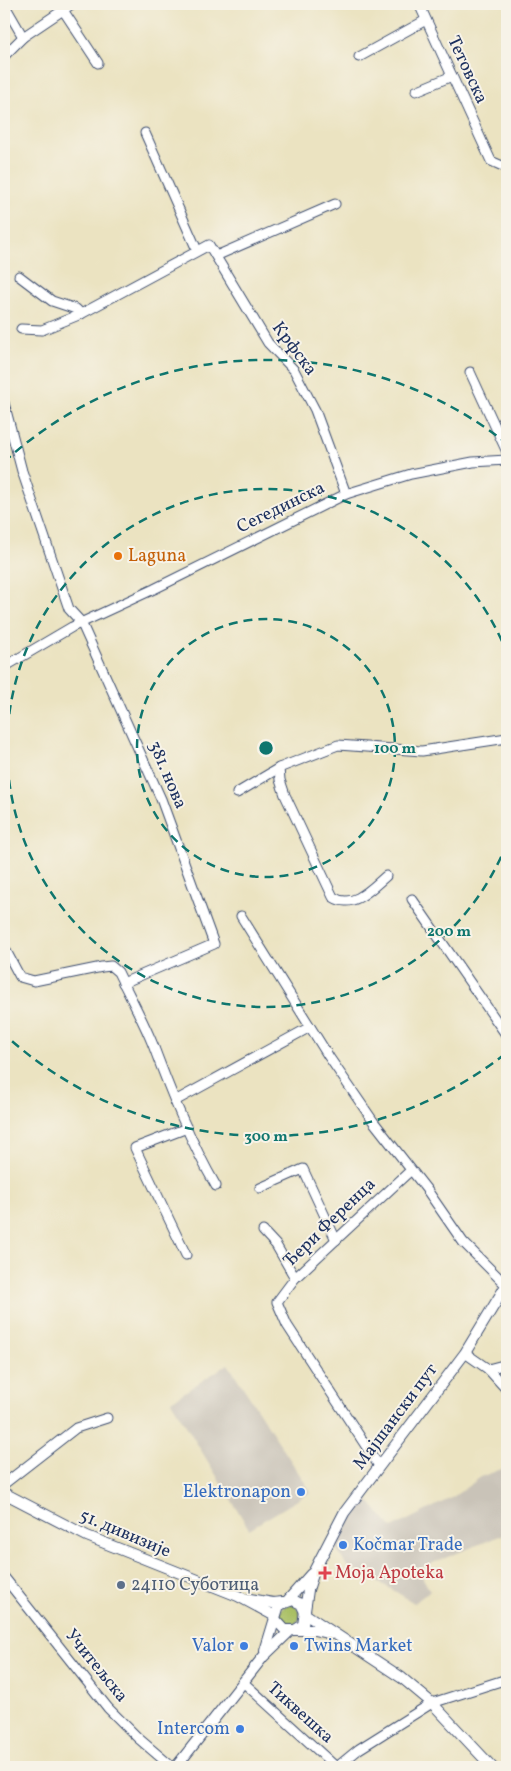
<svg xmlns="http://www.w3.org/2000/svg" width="511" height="1771" font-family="Vollkorn,serif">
<rect width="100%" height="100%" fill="#f7f3e8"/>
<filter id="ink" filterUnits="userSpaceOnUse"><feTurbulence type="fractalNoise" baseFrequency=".02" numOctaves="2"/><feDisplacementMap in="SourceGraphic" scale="10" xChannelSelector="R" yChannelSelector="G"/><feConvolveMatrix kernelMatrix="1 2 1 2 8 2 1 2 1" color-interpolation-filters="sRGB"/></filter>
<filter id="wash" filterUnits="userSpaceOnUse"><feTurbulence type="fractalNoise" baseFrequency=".0096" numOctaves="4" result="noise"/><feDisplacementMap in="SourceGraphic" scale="20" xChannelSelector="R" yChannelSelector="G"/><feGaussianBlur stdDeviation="1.12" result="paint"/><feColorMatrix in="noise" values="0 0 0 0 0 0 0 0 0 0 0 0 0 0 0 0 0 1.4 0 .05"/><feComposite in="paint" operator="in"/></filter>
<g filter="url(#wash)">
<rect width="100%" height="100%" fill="#ebe3c1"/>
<g fill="#c9c3b8">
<path d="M 228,1364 L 311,1492 L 249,1529 L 171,1401 Z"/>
<path d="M 507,1467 L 507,1533 L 418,1569 L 430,1591 L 414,1603 L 393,1590 L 347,1566 L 335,1547 L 366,1498 L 392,1528 L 453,1497 L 481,1477 Z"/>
</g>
<circle fill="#a9bf64" stroke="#627761" cx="290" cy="1615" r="10"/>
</g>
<g filter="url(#ink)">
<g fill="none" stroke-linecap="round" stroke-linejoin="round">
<defs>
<g id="minor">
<path d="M 4,4 L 23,37"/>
<path d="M 419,4 L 491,161 L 507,168"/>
<path d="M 63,10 L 98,63"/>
<path d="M 4,56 L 23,37 L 72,4"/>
<path d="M 359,57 L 426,20"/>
<path d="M 416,91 L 452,76"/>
<path d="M 145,133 L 197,250"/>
<path d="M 216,256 L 335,204"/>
<path d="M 19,276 L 52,301 L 76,309 L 81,314"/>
<path d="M 21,329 L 42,330 L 81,314 L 209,245 L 268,343 L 294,370 L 315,410 L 346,494"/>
<path d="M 470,372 L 507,452"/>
<path d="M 4,403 L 22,471 L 69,609 L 81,622 L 161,799 L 214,944 L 123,983"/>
<path d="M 4,667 L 72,627 L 154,589 L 346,494 L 411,474 L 473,462 L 507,460"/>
<path d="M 279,768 L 280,780 L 285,795 L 333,897 C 353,910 372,888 386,876"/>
<path d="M 237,793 L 279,768 L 338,745 L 422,751 L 507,738"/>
<path d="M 412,899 L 507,1036"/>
<path d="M 241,916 L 329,1057 L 373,1121 L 427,1190 L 463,1242 L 507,1286"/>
<path d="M 4,947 L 20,977 L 34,981 L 102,967 L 111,966 L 118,972 C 129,995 143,1020 153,1045 C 171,1093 190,1141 216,1186"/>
<path d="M 175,1101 L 310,1027"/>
<path d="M 260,1188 L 303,1169 L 336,1240"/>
<path d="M 263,1231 L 276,1245 L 295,1278"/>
<path d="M 186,1255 L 135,1148 L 187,1128"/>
<path d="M 465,1353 L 488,1369 L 507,1390"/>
<path d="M 488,1369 L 507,1364"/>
<path d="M 379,1466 L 287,1325 L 277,1302 L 295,1278 L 410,1171"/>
<path d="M 4,1484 L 76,1428 L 107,1418"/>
<path d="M 4,1577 L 108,1708 L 138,1738 L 172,1767"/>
<path d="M 243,1682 L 336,1767"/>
<path d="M 337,1767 L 359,1749 L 432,1703 L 507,1679"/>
</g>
<g id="tertiary">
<path d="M 4,1493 L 87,1536 L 238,1596 L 275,1616"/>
<path d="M 250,1599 L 273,1603 L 283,1602"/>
<path d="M 288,1600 L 311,1574"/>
<path d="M 305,1614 L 402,1678 L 432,1703 L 492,1767"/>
<path d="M 275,1619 L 285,1630 L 295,1630 L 303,1625 L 308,1590 L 314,1571 L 344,1513 L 465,1353 L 507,1284"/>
<path d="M 295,1630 L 314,1630 L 331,1634"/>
<path d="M 265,1651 L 279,1605 L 293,1600 L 301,1604 L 305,1612"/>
<path d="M 176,1767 L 263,1657 L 290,1631"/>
</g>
</defs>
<use href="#minor" stroke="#3a4a6d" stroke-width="11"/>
<use href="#tertiary" stroke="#3a4a6d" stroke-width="12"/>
<use href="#minor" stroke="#fff" stroke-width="9"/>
<use href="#tertiary" stroke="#fff" stroke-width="10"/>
</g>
</g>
<g fill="none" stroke="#0f766e" stroke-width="2.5" stroke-dasharray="9 6">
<circle cx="266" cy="748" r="129"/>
<path d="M507 843A259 259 0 1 1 507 653"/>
<path d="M505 1054A388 388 0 0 1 4 1034M4 462A388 388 0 0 1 505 442"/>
</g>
<circle fill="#e8710a" stroke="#f7f3e8" stroke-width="2" cx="118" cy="556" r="5"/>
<g fill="#3f7fe0" stroke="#f7f3e8" stroke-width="2">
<circle cx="301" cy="1492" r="5"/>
<circle cx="343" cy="1545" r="5"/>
<circle cx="244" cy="1646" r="5"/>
<circle cx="294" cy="1646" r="5"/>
<circle cx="240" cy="1729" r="5"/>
</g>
<path fill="#e0444e" stroke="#f7f3e8" stroke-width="2" d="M322.5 1565.5h5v5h5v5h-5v5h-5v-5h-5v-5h5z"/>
<circle fill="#5c6f8a" stroke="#f7f3e8" stroke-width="2" cx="121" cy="1585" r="5"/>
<g text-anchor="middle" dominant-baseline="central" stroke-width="4" stroke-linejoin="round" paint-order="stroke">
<g font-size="18" fill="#1b2f5e" stroke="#f7f3e8">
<text transform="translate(467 70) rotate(65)">Тетовска</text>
<text transform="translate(294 349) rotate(53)">Крфска</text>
<text transform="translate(281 508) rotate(-26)">Сегединска</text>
<text transform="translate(167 775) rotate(67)">381. нова</text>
<text transform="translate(330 1223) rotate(-44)">Ђери Ференца</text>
<text transform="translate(396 1417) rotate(-53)">Мајшански пут</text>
<text transform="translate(125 1534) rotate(23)">51. дивизије</text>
<text transform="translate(96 1666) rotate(51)">Учитељска</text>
<text transform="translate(300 1713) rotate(42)">Тиквешка</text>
</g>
<g font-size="18" fill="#c56008" stroke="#f7f3e8" text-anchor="start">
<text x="128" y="556">Laguna</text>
</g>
<g font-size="18" fill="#366cbe" stroke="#f7f3e8" text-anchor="end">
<text x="291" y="1492">Elektronapon</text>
<text x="353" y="1545" text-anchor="start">Kočmar Trade</text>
<text x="234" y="1646">Valor</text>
<text x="304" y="1646" text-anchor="start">Twins Market</text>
<text x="230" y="1729">Intercom</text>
</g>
<g font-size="18" fill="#be3a42" stroke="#f7f3e8" text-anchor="start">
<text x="335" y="1573">Moja Apoteka</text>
</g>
<g font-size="18" fill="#4e5e75" stroke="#f7f3e8" text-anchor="start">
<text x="131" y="1585">24110 Суботица</text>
</g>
</g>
<circle cx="266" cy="748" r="8" fill="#0f766e" stroke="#f7f3e8" stroke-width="2.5"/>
<g font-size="15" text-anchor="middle" font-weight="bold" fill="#0f766e" stroke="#f7f3e8" stroke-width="4" stroke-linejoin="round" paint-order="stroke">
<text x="395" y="753">100 m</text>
<text x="449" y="936">200 m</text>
<text x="266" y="1141">300 m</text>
</g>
<rect width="511" height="1771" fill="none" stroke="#f7f3e8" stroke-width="20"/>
</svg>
